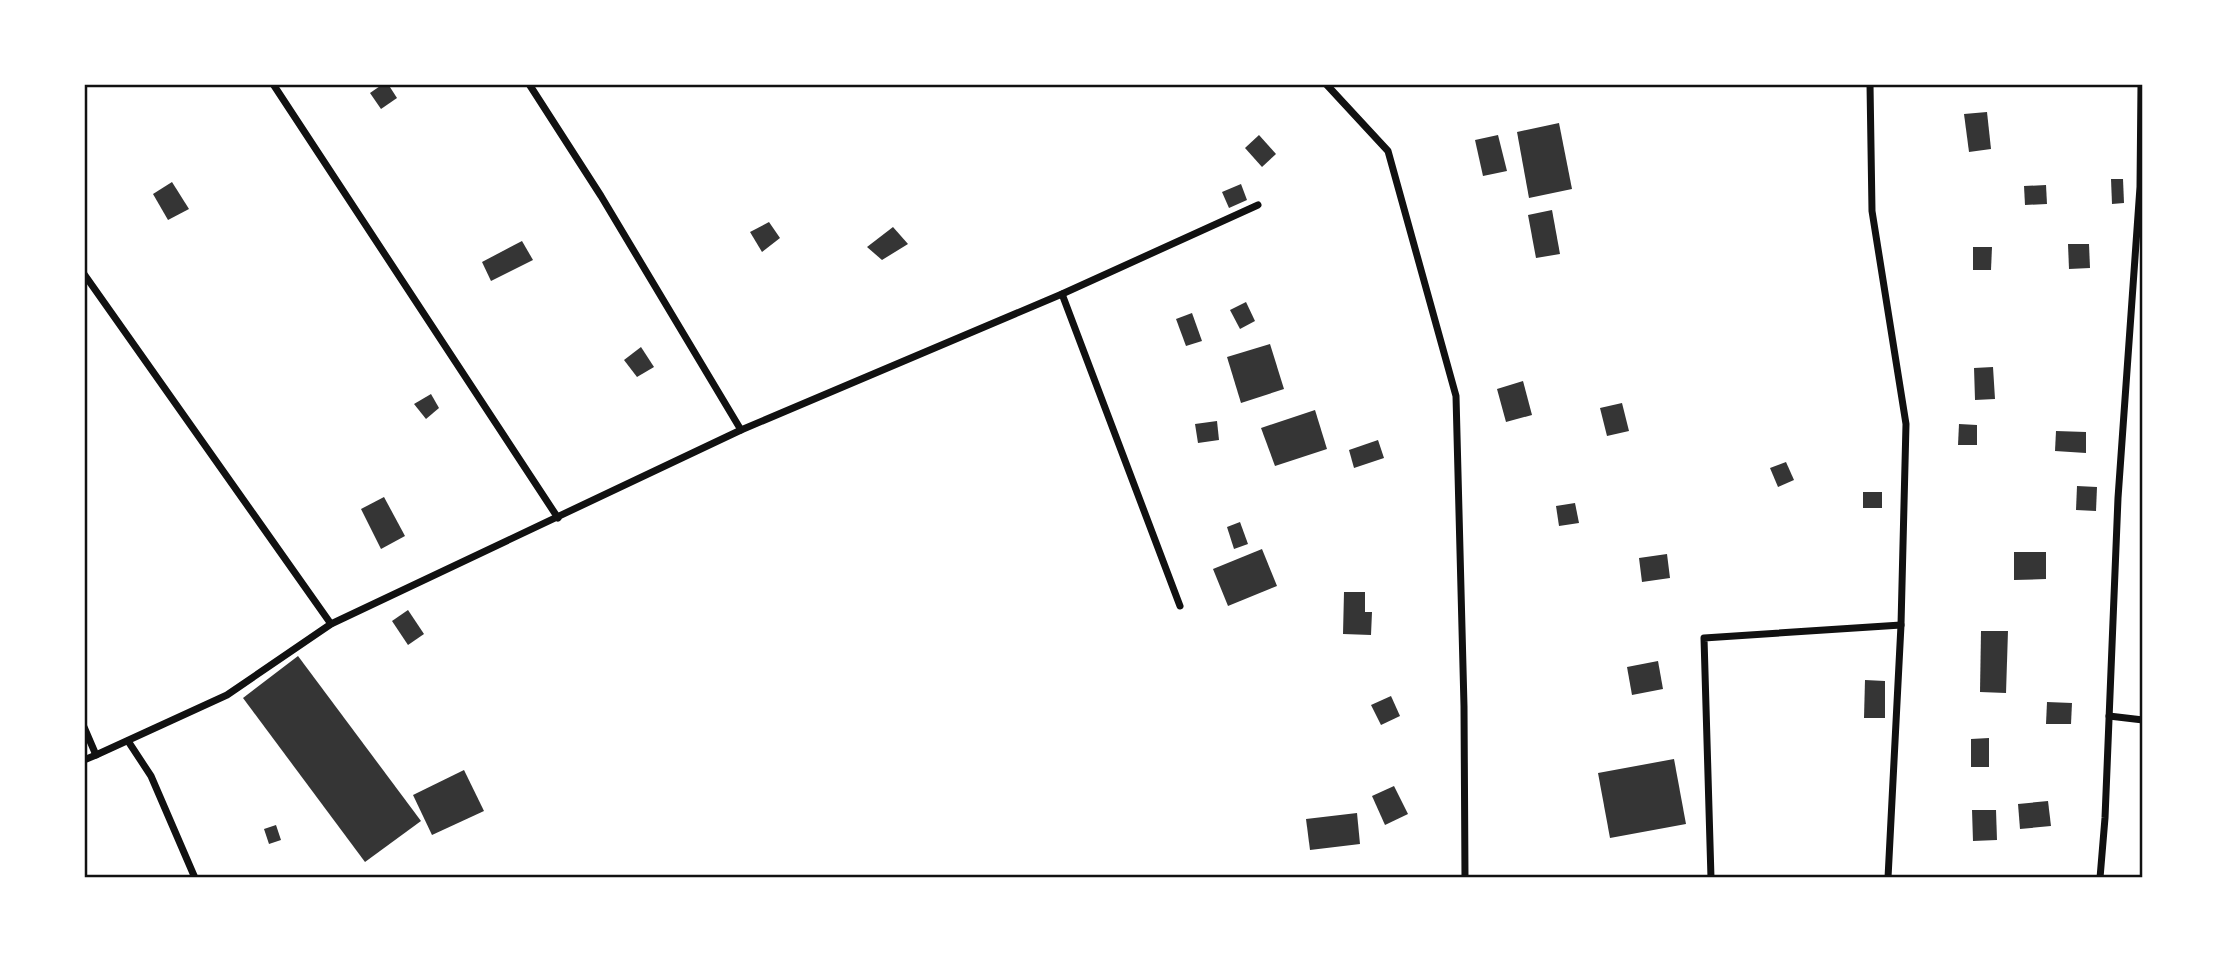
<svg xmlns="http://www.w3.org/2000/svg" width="2227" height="962" font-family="'Alegreya Sans',sans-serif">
<rect width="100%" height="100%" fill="#fff"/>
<g fill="#353535">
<path d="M 383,84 L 388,84 L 397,98 L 381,109 L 370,93 Z"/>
<path d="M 1987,112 L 1991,149 L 1969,152 L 1964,114 Z"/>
<path d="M 1559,123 L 1572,189 L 1529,198 L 1517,132 Z"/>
<path d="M 1259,135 L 1276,154 L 1262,167 L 1245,148 Z"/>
<path d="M 1498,135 L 1507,171 L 1483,176 L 1475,140 Z"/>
<path d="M 2111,179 L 2123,179 L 2124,203 L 2112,204 Z"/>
<path d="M 172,182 L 189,209 L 168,220 L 153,194 Z"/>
<path d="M 1241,184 L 1247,200 L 1229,208 L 1222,192 Z"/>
<path d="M 2046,185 L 2047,204 L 2025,205 L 2024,186 Z"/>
<path d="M 1552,210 L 1560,254 L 1536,258 L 1528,215 Z"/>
<path d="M 769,222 L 780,238 L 762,252 L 750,232 Z"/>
<path d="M 893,227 L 908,244 L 882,260 L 867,247 Z"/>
<path d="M 522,241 L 533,260 L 491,281 L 482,262 Z"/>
<path d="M 2068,244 L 2089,244 L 2090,268 L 2069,269 Z"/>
<path d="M 1973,247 L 1992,247 L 1991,270 L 1973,270 Z"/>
<path d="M 1246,302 L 1255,321 L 1240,329 L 1230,310 Z"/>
<path d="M 1192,313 L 1202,341 L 1186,346 L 1176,319 Z"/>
<path d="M 1270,344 L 1284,389 L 1241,403 L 1227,357 Z"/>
<path d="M 641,347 L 654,367 L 637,377 L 624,360 Z"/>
<path d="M 1993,367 L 1995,399 L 1975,400 L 1974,368 Z"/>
<path d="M 1523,381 L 1532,415 L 1506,422 L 1497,389 Z"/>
<path d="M 431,394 L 439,408 L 426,419 L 414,404 Z"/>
<path d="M 1622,403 L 1629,431 L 1607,436 L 1600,408 Z"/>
<path d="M 1315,410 L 1327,449 L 1275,466 L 1261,428 Z"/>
<path d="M 1217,421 L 1219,440 L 1198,443 L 1195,424 Z"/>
<path d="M 1959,424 L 1977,425 L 1977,445 L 1958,445 Z"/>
<path d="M 2056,431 L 2086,432 L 2086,453 L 2055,451 Z"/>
<path d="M 1378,440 L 1384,458 L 1354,468 L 1349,450 Z"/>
<path d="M 1786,462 L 1794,480 L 1778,487 L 1770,468 Z"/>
<path d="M 2077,486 L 2097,487 L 2096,511 L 2076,510 Z"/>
<rect x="1863" y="492" width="19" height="16"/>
<path d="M 384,497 L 405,536 L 381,549 L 361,509 Z"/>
<path d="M 1575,503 L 1579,523 L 1559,526 L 1556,506 Z"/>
<path d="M 1240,522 L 1248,544 L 1234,549 L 1227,527 Z"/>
<path d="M 1262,549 L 1277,586 L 1228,606 L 1213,569 Z"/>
<path d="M 2014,552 L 2046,552 L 2046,579 L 2014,580 Z"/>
<path d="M 1667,554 L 1670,578 L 1642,582 L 1639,558 Z"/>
<path d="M 1344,592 L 1365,592 L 1365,612 L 1372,612 L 1371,635 L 1343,634 Z"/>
<path d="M 408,610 L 424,634 L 408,645 L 392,621 Z"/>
<path d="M 1981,631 L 2008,631 L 2006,693 L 1980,692 Z"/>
<path d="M 298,656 L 421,821 L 365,862 L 243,698 Z"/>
<path d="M 1658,661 L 1663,689 L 1632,695 L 1627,667 Z"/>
<path d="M 1865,680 L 1885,681 L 1885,718 L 1864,718 Z"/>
<path d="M 1391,696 L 1400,716 L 1381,725 L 1371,705 Z"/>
<path d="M 2047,702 L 2072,703 L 2071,724 L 2046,724 Z"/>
<path d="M 1989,738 L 1989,767 L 1971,767 L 1971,739 Z"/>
<path d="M 1674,759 L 1686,824 L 1610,838 L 1598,773 Z"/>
<path d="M 464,770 L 484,811 L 432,835 L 413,795 Z"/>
<path d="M 1394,786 L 1408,814 L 1385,825 L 1372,796 Z"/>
<path d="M 2048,801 L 2051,826 L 2020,829 L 2018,804 Z"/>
<path d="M 1972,810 L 1996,810 L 1997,840 L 1973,841 Z"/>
<path d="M 1357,813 L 1360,844 L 1310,850 L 1306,819 Z"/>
<path d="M 276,825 L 281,840 L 269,844 L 264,829 Z"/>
</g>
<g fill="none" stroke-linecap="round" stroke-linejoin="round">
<g stroke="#111" stroke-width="7">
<path d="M 273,84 L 558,518"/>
<path d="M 529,84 L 601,196 L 741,430"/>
<path d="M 1326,84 L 1388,151 L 1456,396 L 1464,706 L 1465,878"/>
<path d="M 1870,84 L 1872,211 L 1906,424 L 1901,625 L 1888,878"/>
<path d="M 84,274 L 331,624"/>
<path d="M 1062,294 L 1180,606"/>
<path d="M 2109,716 L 2143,720"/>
<path d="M 84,727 L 96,755 L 227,695 L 331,624 L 741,430 L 1062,294 L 1258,205"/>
<path d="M 128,741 L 151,776 L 195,878"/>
<path d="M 84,760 L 96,755"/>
<path d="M 1711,878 L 1704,638 L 1901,625"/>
<path d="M 2100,878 L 2105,818 L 2118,498 L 2140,187 L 2141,84"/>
</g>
</g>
<rect width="2227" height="962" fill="none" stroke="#ffffff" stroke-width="172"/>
<rect x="86" y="86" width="2055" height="790" fill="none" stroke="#111" stroke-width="2.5"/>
</svg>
